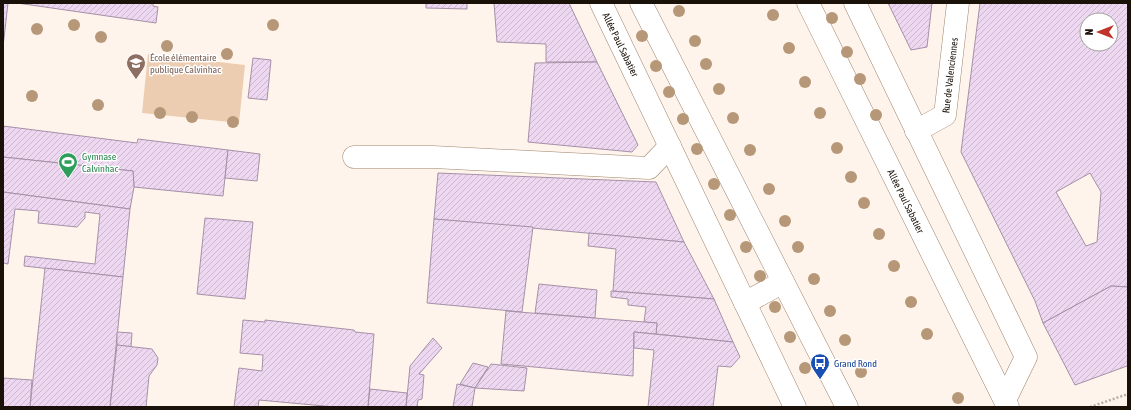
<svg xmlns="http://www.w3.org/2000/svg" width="1131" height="410" font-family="'Asap Condensed',sans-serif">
<defs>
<pattern id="building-hatch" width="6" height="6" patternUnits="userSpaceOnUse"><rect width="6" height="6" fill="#eed7f1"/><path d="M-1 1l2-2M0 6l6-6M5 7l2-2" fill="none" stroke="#ccb8cd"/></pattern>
</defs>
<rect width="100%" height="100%" fill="#fff4eb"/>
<path fill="#edcdb1" d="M148 54 245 65 239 123 142 113Z"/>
<g fill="url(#building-hatch)" stroke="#a690a8" fill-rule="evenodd">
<path d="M3 3H8L3 47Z"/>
<path d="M17 3H153V6L158 7 156 23Z"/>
<path d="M426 3H467V9L426 8Z"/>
<path d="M494 3H569L597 62H546V44L497 42Z"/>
<path d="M888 3H932L927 47 911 50Z"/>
<path d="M980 3H1128V287L1111 286 1043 323 1035 301 961 152ZM1087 20H1111V44H1087ZM1090 173 1101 192 1097 242 1086 246 1056 192Z"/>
<path d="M253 58 271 60 267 100 248 98Z"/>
<path d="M597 62 638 145 632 152 528 142 535 63Z"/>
<path d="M3 126 137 143 138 139 228 150 223 196 134 187 133 171 3 157Z"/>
<path d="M228 150 260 154 257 181 225 178Z"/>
<path d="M3 157 133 171 134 187 130 209 3 192Z"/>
<path d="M438 173 656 182 684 242 434 219Z"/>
<path d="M3 192 130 209 123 277 24 266 25 256 95 264 100 214 85 212V218L77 227 38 223 39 211 15 209 8 264 3 263Z"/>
<path d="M205 218 253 222 245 299 197 294Z"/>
<path d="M434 219 533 227 522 312 427 303Z"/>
<path d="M589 233 684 242 714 299 613 291 616 249 588 246Z"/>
<path d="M45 268 123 277 110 407H30Z"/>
<path d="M539 284 597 290 595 318 535 313Z"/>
<path d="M1111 286 1128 287V368L1127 366 1075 385 1043 323Z"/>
<path d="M611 291 714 299 733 342 656 334 657 323 644 322 646 307 628 305V299L611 297Z"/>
<path d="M506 311 657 323 656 334 634 332 633 376 501 364Z"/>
<path d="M243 320 265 322V320L354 330 355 332 374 334 368 407H335L259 400 258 407H234L239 368 262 371 263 355 240 353Z"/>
<path d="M117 332 132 333 131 347 117 345Z"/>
<path d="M634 332 733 342 740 357 731 367 718 366 713 407H648L654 350 634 348Z"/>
<path d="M433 338 442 348 419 374 424 375 422 399 418 400 417 407H406L410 366Z"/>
<path d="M117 345 152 349 158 358 157 365 149 376 146 407H110Z"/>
<path d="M473 363 488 367 475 388 460 384Z"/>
<path d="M491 364 527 368 524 391 475 388Z"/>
<path d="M3 378 32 380 30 407H3Z"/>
<path d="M457 384 475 388 472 407H453Z"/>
<path d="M370 389 407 393 406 407H368Z"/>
</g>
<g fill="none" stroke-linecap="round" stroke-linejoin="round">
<g stroke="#9d856f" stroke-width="23">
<g id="minor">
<path id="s1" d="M601 3 795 407"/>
<path d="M641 3 847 407"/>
<path d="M855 3 1026 357 1005 400"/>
<path id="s2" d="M916 131 945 115 958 3"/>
<path d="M354 157H433L649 168 670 146"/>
<path d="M745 303 783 282"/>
</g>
</g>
<g stroke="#9d856f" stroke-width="23">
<g id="major">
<path id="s3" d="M808 3 1008 407"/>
</g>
</g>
<path stroke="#b7ada4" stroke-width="2.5" stroke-dasharray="2 2" stroke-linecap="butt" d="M1090 407 1128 394"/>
<use href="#minor" stroke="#fff" stroke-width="22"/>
<use href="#major" stroke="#fff" stroke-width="22"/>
</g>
<g fill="#b69878">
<circle cx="679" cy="11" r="6"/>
<circle cx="773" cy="15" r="6"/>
<circle cx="832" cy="18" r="6"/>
<circle cx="74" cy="25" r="6"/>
<circle cx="273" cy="25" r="6"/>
<circle cx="37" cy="29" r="6"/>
<circle cx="642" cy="36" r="6"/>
<circle cx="101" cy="37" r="6"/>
<circle cx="695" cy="41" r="6"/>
<circle cx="167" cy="46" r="6"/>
<circle cx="789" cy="48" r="6"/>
<circle cx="847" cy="52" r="6"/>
<circle cx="227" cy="54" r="6"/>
<circle cx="706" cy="64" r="6"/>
<circle cx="656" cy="66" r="6"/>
<circle cx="860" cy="79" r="6"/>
<circle cx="805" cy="82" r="6"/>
<circle cx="719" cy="89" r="6"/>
<circle cx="669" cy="92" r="6"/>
<circle cx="32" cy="96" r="6"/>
<circle cx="98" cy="105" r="6"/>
<circle cx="160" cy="113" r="6"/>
<circle cx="820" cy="113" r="6"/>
<circle cx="876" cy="115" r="6"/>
<circle cx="192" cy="117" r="6"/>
<circle cx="733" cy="118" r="6"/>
<circle cx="683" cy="119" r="6"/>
<circle cx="233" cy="122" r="6"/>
<circle cx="837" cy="148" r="6"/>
<circle cx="697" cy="149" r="6"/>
<circle cx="750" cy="150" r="6"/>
<circle cx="851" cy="177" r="6"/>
<circle cx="714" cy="184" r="6"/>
<circle cx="769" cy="189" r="6"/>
<circle cx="864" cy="203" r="6"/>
<circle cx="730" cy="215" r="6"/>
<circle cx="785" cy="221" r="6"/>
<circle cx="879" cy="234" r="6"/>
<circle cx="746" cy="247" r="6"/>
<circle cx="798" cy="247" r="6"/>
<circle cx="894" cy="266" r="6"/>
<circle cx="760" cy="276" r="6"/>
<circle cx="814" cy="279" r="6"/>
<circle cx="911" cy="302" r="6"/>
<circle cx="775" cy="307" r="6"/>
<circle cx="830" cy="311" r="6"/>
<circle cx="927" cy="334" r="6"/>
<circle cx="790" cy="337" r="6"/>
<circle cx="845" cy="340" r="6"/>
<circle cx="805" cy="368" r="6"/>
<circle cx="861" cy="372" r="6"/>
<circle cx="958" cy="398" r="6"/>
</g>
<defs>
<g id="school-pin" transform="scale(1)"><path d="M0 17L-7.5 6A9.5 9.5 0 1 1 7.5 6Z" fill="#8d6e63" stroke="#fff"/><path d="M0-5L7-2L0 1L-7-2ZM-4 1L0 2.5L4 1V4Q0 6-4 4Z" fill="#fff"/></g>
<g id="stadium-pin" transform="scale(1)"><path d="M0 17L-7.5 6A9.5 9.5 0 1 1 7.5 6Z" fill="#2e9e5b" stroke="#fff"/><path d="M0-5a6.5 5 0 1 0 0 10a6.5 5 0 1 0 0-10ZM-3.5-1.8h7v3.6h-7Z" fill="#fff"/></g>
<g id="bus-pin" transform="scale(1)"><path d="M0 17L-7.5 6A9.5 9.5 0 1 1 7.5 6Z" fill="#1a4fb4" stroke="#fff"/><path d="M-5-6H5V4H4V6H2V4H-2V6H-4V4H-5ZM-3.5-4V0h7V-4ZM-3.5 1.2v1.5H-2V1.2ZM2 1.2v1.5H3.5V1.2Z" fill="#fff"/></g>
</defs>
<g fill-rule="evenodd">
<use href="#school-pin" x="136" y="63"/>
<use href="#stadium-pin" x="68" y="162"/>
<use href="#bus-pin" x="820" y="363"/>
</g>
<g text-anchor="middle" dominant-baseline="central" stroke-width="3" stroke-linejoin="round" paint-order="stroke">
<g font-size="10" fill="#1a1109" stroke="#fff">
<text stroke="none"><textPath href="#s1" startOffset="46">Allée Paul Sabatier</textPath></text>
<text stroke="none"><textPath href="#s2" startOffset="73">Rue de Valenciennes</textPath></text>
<text stroke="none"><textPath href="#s3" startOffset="221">Allée Paul Sabatier</textPath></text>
</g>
<g font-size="10" fill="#785e54" stroke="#fff" text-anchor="start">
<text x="150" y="57">École élémentaire<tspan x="150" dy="12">publique Calvinhac</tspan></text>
</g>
<g font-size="10" fill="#27864d" stroke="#fff" text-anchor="start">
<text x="82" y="156">Gymnase<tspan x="82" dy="12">Calvinhac</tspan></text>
</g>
<g font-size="10" fill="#164399" stroke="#fff" text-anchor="start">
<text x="834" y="363">Grand Rond</text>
</g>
</g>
<rect width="1131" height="410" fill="none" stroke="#1a1109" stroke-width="8"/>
<g transform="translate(1099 32) rotate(270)"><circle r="19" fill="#ffffff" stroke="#a3a09d"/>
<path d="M0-3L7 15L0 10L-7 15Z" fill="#c13328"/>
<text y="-6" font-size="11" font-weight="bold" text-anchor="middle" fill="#1a1109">N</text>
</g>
</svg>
